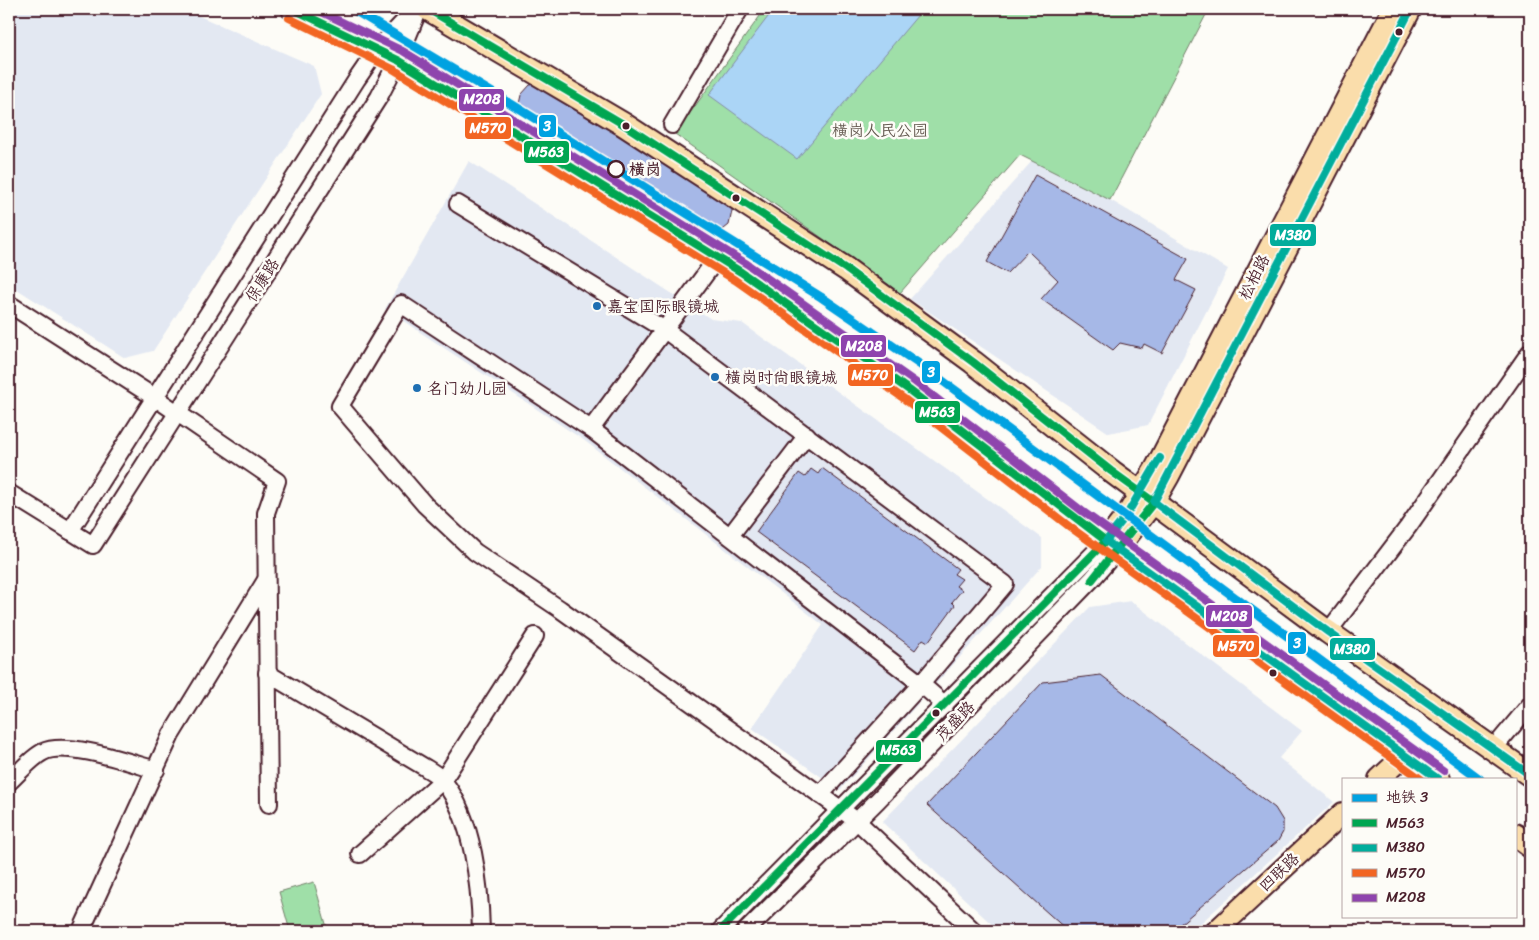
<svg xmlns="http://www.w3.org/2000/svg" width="1539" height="940" font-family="Sriracha,'LXGW WenKai TC',sans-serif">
<rect width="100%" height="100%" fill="#fdfcf7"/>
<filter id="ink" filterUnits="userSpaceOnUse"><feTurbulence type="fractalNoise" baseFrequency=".02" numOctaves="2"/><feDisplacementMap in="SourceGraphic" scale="10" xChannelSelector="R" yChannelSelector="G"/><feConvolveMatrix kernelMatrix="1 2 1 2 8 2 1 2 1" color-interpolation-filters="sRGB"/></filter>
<g filter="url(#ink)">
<g fill="#e3e8f2">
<path d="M9 9H183L314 66 321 94 153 351 125 358 9 284Z"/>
<path d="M469 161 711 319 742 323 1042 538V566L840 790 752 728 823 625 585 441 385 309Z"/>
<path d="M1032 161 1110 200 1228 269 1148 425 1109 433 910 299Z"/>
<path d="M1131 601 1302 731 1279 758 1334 802 1192 931H999L882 822 1090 607Z"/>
</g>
<g fill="#9fdfa8" stroke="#747f6a">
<path d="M765 9H1209L1110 200 1020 155 900 293 675 134Z"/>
<path d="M314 882 328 931H290L279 892Z"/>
</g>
<path fill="#abd5f6" stroke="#848ca5" d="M774 9H923L797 159 709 95Z"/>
<g fill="#a6b8e7" stroke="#4a1f2b">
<path d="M536 84 733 206 729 225 714 237 517 113 521 95 530 85Z"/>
<path d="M1035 175 1188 259 1176 280 1196 290 1162 353 1144 344 1142 348 1120 343 1113 350 1041 299 1058 280 1028 251 1007 273 987 262Z"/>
<path d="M822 468 958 569 954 574 962 579 956 586 962 590 952 602 955 605 928 642 923 639 915 650 756 532 799 473 805 477 811 469 818 474Z"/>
<path d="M1101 675 1275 808 1283 821V832L1278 841 1172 931H1068L927 805 1043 682Z"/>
</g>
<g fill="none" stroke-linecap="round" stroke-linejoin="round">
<g stroke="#4a1f2b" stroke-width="20">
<g id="minor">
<path d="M672 125 740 9"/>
<path d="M458 204 665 330 1005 584 921 684 820 795"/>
<path d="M9 304 154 397 277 481 266 513 269 804"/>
<path d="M591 429 718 257"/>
<path d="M9 493 93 545 379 97 398 60 419 9"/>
<path d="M70 531 357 79 377 50 413 12"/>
<path d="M730 536 807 435"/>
<path d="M1328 632 1408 527 1530 352"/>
<path d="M267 673 426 768C432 772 440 776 444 782 473 819 480 885 481 931"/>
<path d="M945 705 921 684 591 429 401 304 340 406 425 505 475 552 560 609 857 821 974 931"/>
<path d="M1494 748 1530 705"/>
<path d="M9 782C19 773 31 758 43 752 66 740 131 763 156 770"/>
<path d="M360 854 443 780 535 636"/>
<path d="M81 931 171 735 266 580"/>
<path d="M720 931 1106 541"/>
<path d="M746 931 877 801 1093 578 1118 549"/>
</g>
</g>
<g stroke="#4a1f2b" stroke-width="24">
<g id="major">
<path d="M1106 541 1126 516 1156 467 1393 9"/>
<path d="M1118 549 1154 502 1169 476 1411 9"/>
<path d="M1379 779 1405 755"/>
<path d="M1216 931 1343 813"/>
</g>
</g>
<g stroke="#4a1f2b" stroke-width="26">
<g id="highway">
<path d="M293 9 398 60 741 272 909 390 1076 519 1438 779"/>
<path d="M428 9 623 124 846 269 973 362 1111 471 1328 632 1530 775"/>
<path d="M1515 835 1530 846"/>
</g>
</g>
<use href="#minor" stroke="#fdfcf7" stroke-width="16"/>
<use href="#major" stroke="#faddab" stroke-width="20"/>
<use href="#highway" stroke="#faddab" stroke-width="22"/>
<g stroke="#fdfcf7" stroke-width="11">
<g id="bus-1">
<path d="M293 9 398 60 741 272 909 390 1106 541 720 931"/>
<path d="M428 9 623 124 846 269 973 362 1111 471 1154 502 1092 580"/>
</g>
</g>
<g stroke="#fdfcf7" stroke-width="11">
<g id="bus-2">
<path d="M1411 9 1154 502 1328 632 1530 775"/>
<path d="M1160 458 1126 516 1106 541 1438 779"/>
</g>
</g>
<g stroke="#fdfcf7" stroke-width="11">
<path id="bus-3" d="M289 18 393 69 735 280 903 398 1070 527 1421 779"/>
</g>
<g stroke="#fdfcf7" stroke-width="11">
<path id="bus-4" d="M315 9 403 51 747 264 915 382 1082 511 1444 771"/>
</g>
<use href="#bus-1" stroke="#00a651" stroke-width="8"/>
<use href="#bus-2" stroke="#01ad9c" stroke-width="8"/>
<use href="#bus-3" stroke="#f26522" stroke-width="8"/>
<use href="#bus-4" stroke="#8e44ad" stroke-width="8"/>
<g stroke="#fdfcf7" stroke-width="12">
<path id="metro-1" d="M352 9 513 105 821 297 928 370 1480 779"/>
</g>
<use href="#metro-1" stroke="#00a2e1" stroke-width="9"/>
</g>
</g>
<g fill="#4a1f2b" stroke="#fdfcf7" stroke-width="2">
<circle cx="1399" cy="32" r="4.5"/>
<circle cx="626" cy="126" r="4.5"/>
<circle cx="736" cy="198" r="4.5"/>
<circle cx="1273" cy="673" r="4.5"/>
<circle cx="936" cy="713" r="4.5"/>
</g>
<circle fill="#fdfcf7" stroke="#4a1f2b" stroke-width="2.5" cx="616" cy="169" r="8"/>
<g fill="#1f6fb2" stroke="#fdfcf7" stroke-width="2">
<circle cx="597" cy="306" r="5"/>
<circle cx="715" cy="377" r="5"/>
<circle cx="417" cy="388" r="5"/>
</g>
<g text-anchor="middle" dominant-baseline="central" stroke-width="5" stroke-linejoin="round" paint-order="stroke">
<g font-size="16" fill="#645950" stroke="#fdfcf7">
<text x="880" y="130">横岗人民公园</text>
</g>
<g font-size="16" font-weight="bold" fill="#4a1f2b" stroke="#fdfcf7" text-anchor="start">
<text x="629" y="169">横岗</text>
</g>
<g font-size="16" fill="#4a1f2b" stroke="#fdfcf7">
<text transform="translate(1254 277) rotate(-63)">松柏路</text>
<text transform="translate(262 280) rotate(-58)">保康路</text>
<text transform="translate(955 721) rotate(-46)">茂盛路</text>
<text transform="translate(1279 872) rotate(-43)">四联路</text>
</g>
<g font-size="16" fill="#4a1f2b" stroke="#fdfcf7" text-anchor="start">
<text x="607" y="306">嘉宝国际眼镜城</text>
<text x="725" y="377">横岗时尚眼镜城</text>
<text x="427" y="388">名门幼儿园</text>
</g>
</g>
<g stroke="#fdfcf7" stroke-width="2">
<rect x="458" y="88" width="47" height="24" rx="5" fill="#8e44ad"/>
<rect x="538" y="114" width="19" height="24" rx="5" fill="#00a2e1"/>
<rect x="464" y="116" width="48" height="24" rx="5" fill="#f26522"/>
<rect x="523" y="140" width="47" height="24" rx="5" fill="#00a651"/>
<rect x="1269" y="223" width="48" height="24" rx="5" fill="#01ad9c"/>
<rect x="840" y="334" width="47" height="24" rx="5" fill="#8e44ad"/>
<rect x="921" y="360" width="20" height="24" rx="5" fill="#00a2e1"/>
<rect x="847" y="363" width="47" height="24" rx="5" fill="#f26522"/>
<rect x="914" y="400" width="47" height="24" rx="5" fill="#00a651"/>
<rect x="1205" y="604" width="48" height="24" rx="5" fill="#8e44ad"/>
<rect x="1287" y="631" width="20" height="24" rx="5" fill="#00a2e1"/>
<rect x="1212" y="634" width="48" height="24" rx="5" fill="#f26522"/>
<rect x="1329" y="637" width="47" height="24" rx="5" fill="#01ad9c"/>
<rect x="875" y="739" width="47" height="24" rx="5" fill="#00a651"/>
</g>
<g font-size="14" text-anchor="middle" font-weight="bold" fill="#fff">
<text x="482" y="104">M208</text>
<text x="547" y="131">3</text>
<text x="488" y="133">M570</text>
<text x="546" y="157">M563</text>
<text x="1293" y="240">M380</text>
<text x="864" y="351">M208</text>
<text x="931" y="377">3</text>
<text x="870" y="380">M570</text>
<text x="937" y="417">M563</text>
<text x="1229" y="621">M208</text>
<text x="1297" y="648">3</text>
<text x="1236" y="651">M570</text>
<text x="1352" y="654">M380</text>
<text x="898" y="755">M563</text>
</g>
<rect width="1539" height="940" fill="none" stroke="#fdfcf7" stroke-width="30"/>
<rect x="15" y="15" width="1509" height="910" fill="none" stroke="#4a1f2b" stroke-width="2" filter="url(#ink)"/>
<rect x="1342" y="778" width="175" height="140" fill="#fdfcf7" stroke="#b5a4a5"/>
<rect x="1352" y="794" width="25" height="8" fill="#00a2e1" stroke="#b5a4a5"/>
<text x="1386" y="802" font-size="15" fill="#4a1f2b">地铁 3</text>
<rect x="1352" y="819" width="25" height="8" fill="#00a651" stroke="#b5a4a5"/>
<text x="1386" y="828" font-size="15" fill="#4a1f2b">M563</text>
<rect x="1352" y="844" width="25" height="8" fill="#01ad9c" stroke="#b5a4a5"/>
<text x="1386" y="852" font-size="15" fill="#4a1f2b">M380</text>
<rect x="1352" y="869" width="25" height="8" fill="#f26522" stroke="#b5a4a5"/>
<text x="1386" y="878" font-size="15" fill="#4a1f2b">M570</text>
<rect x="1352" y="894" width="25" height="8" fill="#8e44ad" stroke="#b5a4a5"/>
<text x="1386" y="902" font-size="15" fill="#4a1f2b">M208</text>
</svg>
